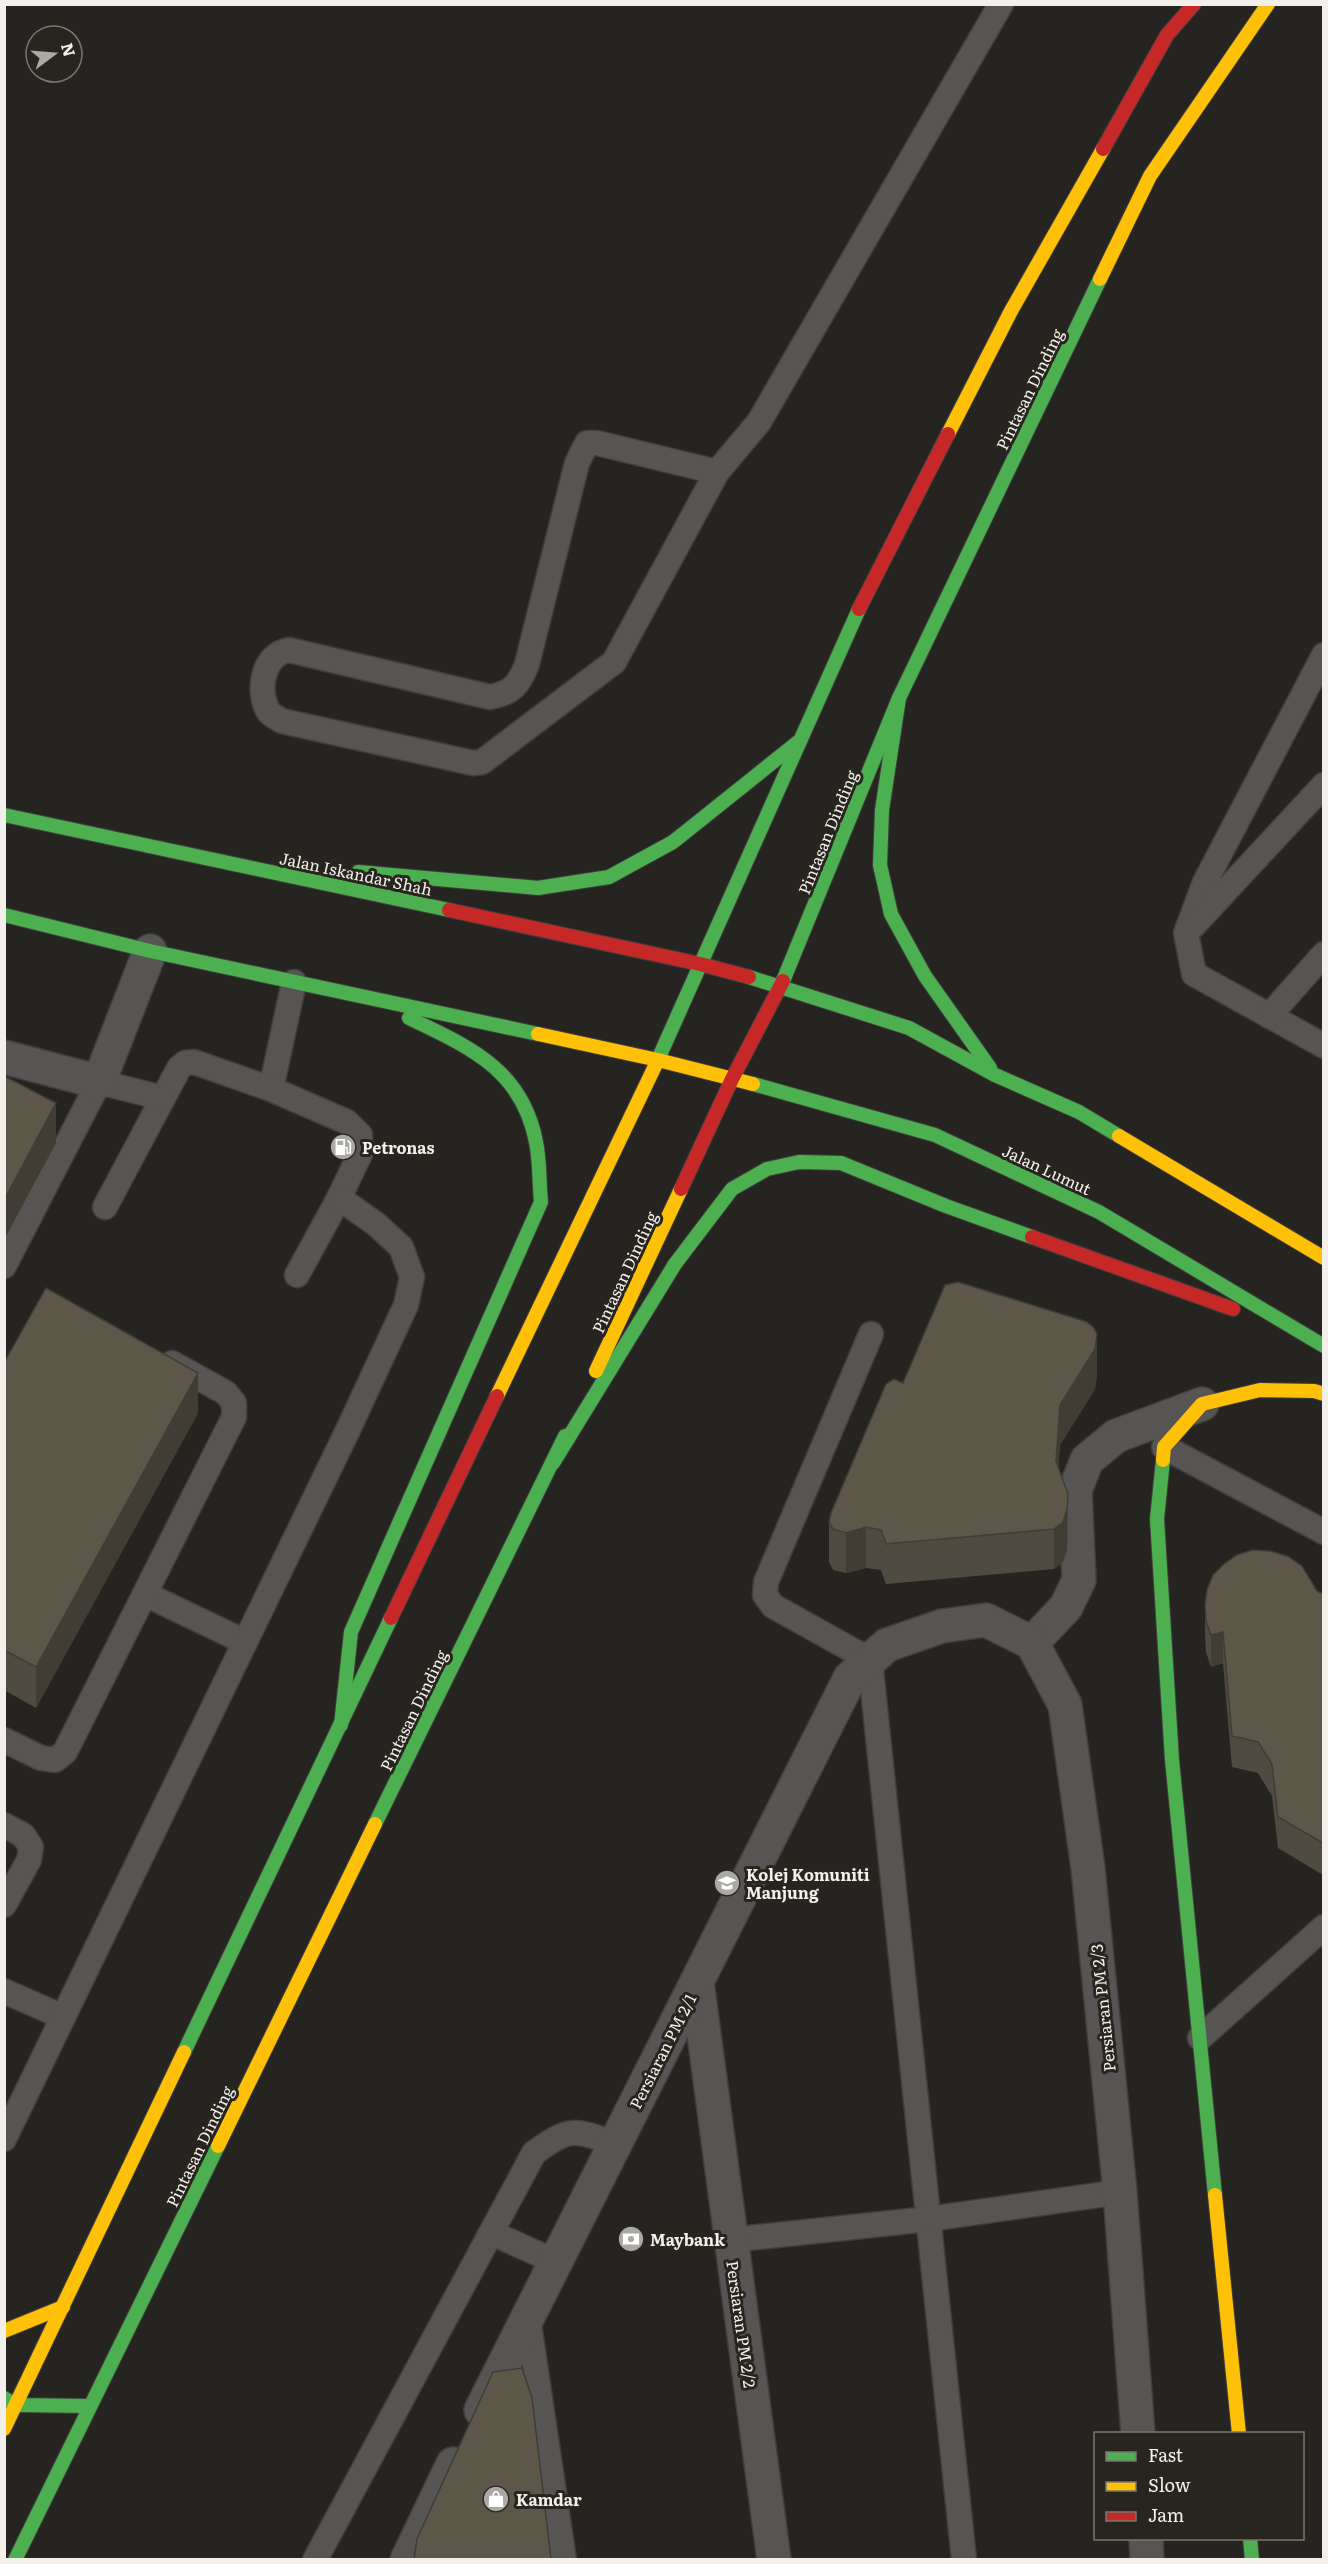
<svg xmlns="http://www.w3.org/2000/svg" width="1328" height="2564" font-family="Literata,serif">
<rect width="100%" height="100%" fill="#262421"/>
<g fill="none" stroke-linecap="round" stroke-linejoin="round">
<g stroke="#403e3c" stroke-width="27">
<g id="lane">
<path d="M717 472 597 443H587L577 463 527 664C519 685 512 693 490 697L289 650C264 654 257 687 267 709 269 714 277 718 282 721L473 763 482 762 614 662 717 472 759 422 1001 4"/>
<path d="M1324 655 1205 882 1186 933 1194 974 1324 1046"/>
<path d="M1193 926 1324 785"/>
<path d="M1269 1016 1324 954"/>
<path d="M271 1089 294 982"/>
<path d="M105 1207 179 1068 185 1063 194 1062 271 1089 347 1122 360 1135V1154L339 1198 297 1275"/>
<path d="M4 1266 99 1082 163 1098"/>
<path d="M871 1334 766 1582 765 1595 773 1606 870 1660 964 2560"/>
<path d="M1164 1447 1324 1532"/>
<path d="M145 1594 245 1642"/>
<path d="M4 1740 41 1758 55 1760 65 1752 234 1417V1403L226 1393 172 1363"/>
<path d="M4 1825 23 1835 31 1847 29 1860 4 1905"/>
<path d="M4 1991 63 2017"/>
<path d="M1200 2038 1324 1927"/>
<path d="M4 2139 347 1432 406 1305 412 1277 401 1247 376 1224 339 1198"/>
<path d="M492 2233 556 2262"/>
<path d="M730 2240 929 2219 1120 2192"/>
<path d="M528 2318 564 2560"/>
<path d="M315 2560 534 2153C568 2128 575 2128 614 2144"/>
</g>
</g>
<g stroke="#403e3c" stroke-width="36">
<g id="street">
<path d="M4 1057 99 1082 150 951"/>
<path d="M1032 1643 1066 1607 1079 1580 1075 1490 1087 1460 1116 1436 1202 1404"/>
<path d="M697 1982 774 2560"/>
<path d="M481 2410 850 1678 887 1645 942 1626 986 1620 1032 1643 1065 1705 1088 1868 1120 2192 1138 2434"/>
<path d="M1146 2538 1147 2560"/>
<path d="M407 2560 453 2464"/>
</g>
</g>
<g stroke="#403e3c" stroke-width="16">
<g id="fast">
<path d="M899 698 882 810 880 865 891 914 925 976 990 1068"/>
<path d="M4 815 449 910"/>
<path d="M358 872 538 888 609 877 673 842 798 742"/>
<path d="M4 915 150 951 538 1034"/>
<path d="M749 977 909 1028 995 1075 1079 1112 1119 1136"/>
<path d="M783 981 899 698 1100 279"/>
<path d="M656 1064 859 609"/>
<path d="M753 1084 935 1135 1099 1212 1324 1346"/>
<path d="M1163 1460 1157 1519 1172 1760 1215 2195"/>
<path d="M553 1463 675 1264 732 1189 767 1169 799 1162 841 1163 946 1206 1032 1237"/>
<path d="M341 1725 351 1632 541 1202C539 1182 540 1161 536 1142 522 1069 469 1047 409 1018"/>
<path d="M375 1824 565 1436"/>
<path d="M184 2052 391 1618"/>
<path d="M4 2398 16 2405 89 2406"/>
<path d="M1250 2538 1252 2560"/>
<path d="M15 2560 218 2146"/>
</g>
</g>
<g stroke="#403e3c" stroke-width="16">
<g id="slow">
<path d="M1100 279 1150 176 1268 4"/>
<path d="M948 434 1011 311 1103 149"/>
<path d="M538 1034 658 1060 753 1084"/>
<path d="M1119 1136 1324 1258"/>
<path d="M596 1371 681 1189"/>
<path d="M497 1396 656 1064"/>
<path d="M1163 1460 1164 1447 1202 1404 1260 1390 1314 1391 1324 1394"/>
<path d="M218 2146 375 1824"/>
<path d="M1215 2195 1239 2434"/>
<path d="M4 2331 63 2307"/>
<path d="M4 2429 184 2052"/>
</g>
</g>
<g stroke="#403e3c" stroke-width="16">
<g id="jam">
<path d="M1103 149 1167 35 1194 4"/>
<path d="M859 609 948 434"/>
<path d="M449 910 700 964 749 977"/>
<path d="M681 1189 732 1079 783 981"/>
<path d="M1032 1237 1233 1309"/>
<path d="M391 1618 497 1396"/>
</g>
</g>
<use href="#lane" stroke="#565553" stroke-width="24"/>
<use href="#street" stroke="#565553" stroke-width="33"/>
<use href="#fast" stroke="#4caf50" stroke-width="14"/>
<use href="#slow" stroke="#ffc107" stroke-width="14"/>
<use href="#jam" stroke="#c62828" stroke-width="14"/>
</g>
<g fill="#504b40">
<path d="M4 1363 198 1413 36 1708 4 1690Z"/>
<path d="M1097 1374 1095 1389 1060 1445 1058 1467 1068 1534 1067 1550 1063 1562 1054 1569 886 1584 881 1570 866 1568 846 1573 833 1570 829 1562V1522L903 1383Z"/>
<path d="M1317 1591 1323 1594V1875L1278 1848 1272 1796 1258 1773 1232 1767 1223 1663 1211 1667 1206 1652 1205 1636V1605Z"/>
</g>
<g fill="#413d34">
<path d="M56 1103V1143L4 1240V1200Z"/>
<path d="M1097 1334V1374L1095 1389 1060 1445 1056 1501V1461L1060 1405Z"/>
<path d="M198 1373V1413L36 1708V1667Z"/>
<path d="M1068 1494 1067 1550 1063 1562 1054 1569V1529Z"/>
<path d="M866 1527V1568L846 1573V1533Z"/>
<path d="M1223 1632V1663L1211 1667V1635Z"/>
</g>
<g fill="#5d574a" stroke="#413d34" stroke-width="1.5">
<path d="M4 1076 56 1103 4 1200Z"/>
<path d="M958 1282 1087 1322 1093 1327 1097 1334 1095 1349 1060 1405 1056 1461 1068 1494 1067 1509 1063 1522 1054 1529 886 1544 881 1530 866 1527 846 1533 833 1529 829 1522 831 1513 886 1384 894 1379 903 1383 945 1285Z"/>
<path d="M46 1288 198 1373 36 1667 4 1650V1363Z"/>
<path d="M1252 1550 1270 1551 1287 1556 1302 1566 1317 1591 1323 1594V1843L1278 1817 1272 1764 1258 1742 1232 1736 1223 1632 1211 1635 1206 1621 1205 1605 1207 1590 1213 1575 1224 1564 1237 1555Z"/>
<path d="M522 2368 532 2398 551 2559H414L417 2539 493 2372Z"/>
</g>
<defs>
<g id="fuel-disc" transform="scale(1.35)"><circle r="9.5" fill="#aba9a5" stroke="#28251f"/><path d="M-5.5-6h7V0h2V4h1.3V-2.5L3-4.5l.8-.8L6-3V5H2.5V1h-1V6h-7ZM-4.2-4.7v3.2H.2V-4.7Z" fill="#fff"/></g>
<g id="university-disc" transform="scale(1.35)"><circle r="9.5" fill="#aba9a5" stroke="#28251f"/><path d="M0-5L7-2L0 1L-7-2ZM-4 1L0 2.5L4 1V4Q0 6-4 4Z" fill="#fff"/></g>
<g id="bank-disc" transform="scale(1.35)"><circle r="9.5" fill="#aba9a5" stroke="#28251f"/><path d="M-6-4H6V4H-6ZM0-2.3a2.3 2.3 0 1 0 0 4.6a2.3 2.3 0 1 0 0-4.6Z" fill="#fff"/></g>
<g id="shop-disc" transform="scale(1.35)"><circle r="9.5" fill="#aba9a5" stroke="#28251f"/><path d="M-5-2.5h2.3a2.7 3.5 0 0 1 5.4 0H5L5.5 6h-11ZM-1.5-2.5h3a1.5 2.3 0 0 0-3 0Z" fill="#fff"/></g>
</defs>
<g fill-rule="evenodd">
<use href="#fuel-disc" x="343" y="1147"/>
<use href="#university-disc" x="727" y="1883"/>
<use href="#bank-disc" x="631" y="2239"/>
<use href="#shop-disc" x="496" y="2499"/>
</g>
<g text-anchor="middle" dominant-baseline="central" stroke-width="6" stroke-linejoin="round" paint-order="stroke">
<g font-size="16" fill="#f3f0ec" stroke="#28251f">
<text transform="translate(1029 389) rotate(-64)">Pintasan Dinding</text>
<text transform="translate(827 832) rotate(-68)">Pintasan Dinding</text>
<text transform="translate(356 873) rotate(12)">Jalan Iskandar Shah</text>
<text transform="translate(1047 1169) rotate(25)">Jalan Lumut</text>
<text transform="translate(624 1272) rotate(-65)">Pintasan Dinding</text>
<text transform="translate(413 1710) rotate(-64)">Pintasan Dinding</text>
<text transform="translate(1102 2008) rotate(-96)">Persiaran PM 2/3</text>
<text transform="translate(662 2051) rotate(-63)">Persiaran PM 2/1</text>
<text transform="translate(199 2146) rotate(-64)">Pintasan Dinding</text>
<text transform="translate(742 2324) rotate(82)">Persiaran PM 2/2</text>
</g>
<g font-size="16" font-weight="bold" fill="#f3f0ec" stroke="#28251f" text-anchor="start">
<text x="362" y="1147">Petronas</text>
<text x="746" y="1874">Kolej Komuniti<tspan x="746" dy="18">Manjung</tspan></text>
<text x="650" y="2239">Maybank</text>
<text x="516" y="2499">Kamdar</text>
</g>
</g>
<rect width="1328" height="2564" fill="none" stroke="#f3f0ec" stroke-width="12"/>
<rect x="1094" y="2432" width="210" height="108" fill="#28251f" stroke="#797671" stroke-width="1.5"/>
<rect x="1106" y="2452" width="30" height="9" fill="#4caf50" stroke="#797671" stroke-width="1.5"/>
<text x="1148" y="2462" font-size="18" fill="#f3f0ec">Fast</text>
<rect x="1106" y="2482" width="30" height="9" fill="#ffc107" stroke="#797671" stroke-width="1.5"/>
<text x="1148" y="2492" font-size="18" fill="#f3f0ec">Slow</text>
<rect x="1106" y="2512" width="30" height="9" fill="#c62828" stroke="#797671" stroke-width="1.5"/>
<text x="1148" y="2522" font-size="18" fill="#f3f0ec">Jam</text>
<g transform="translate(54 54) rotate(74)"><circle r="28" fill="#28251f" stroke="#797671" stroke-width="1.5"/>
<path d="M0-4.5L10 22L0 15L-10 22Z" fill="#aba9a5"/>
<text y="-9" font-size="16" font-weight="bold" text-anchor="middle" fill="#f3f0ec">N</text>
</g>
</svg>
